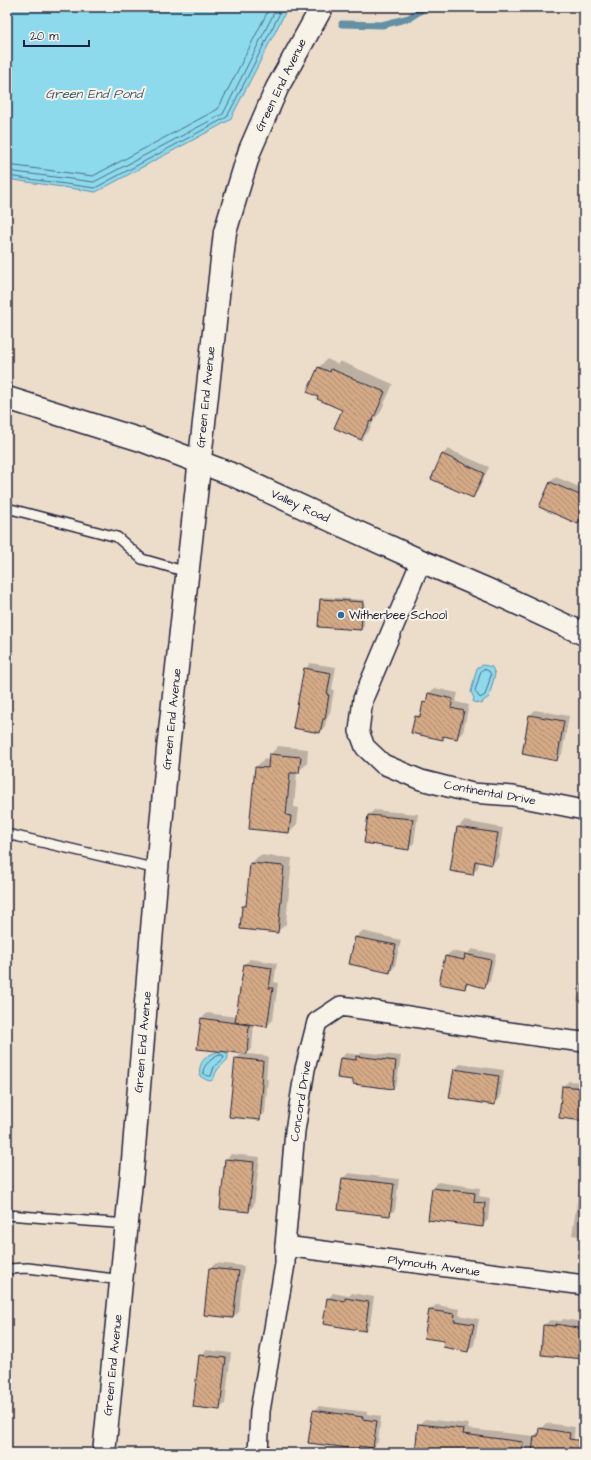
<svg xmlns="http://www.w3.org/2000/svg" width="591" height="1460" font-family="'Architects Daughter',sans-serif">
<defs>
<pattern id="building-back-hatch" width="6" height="6" patternUnits="userSpaceOnUse"><rect width="6" height="6" fill="#d4aa86"/><path d="M-1 5l2 2M0 0l6 6M5-1l2 2" fill="none" stroke="#ac8a6f"/></pattern>
</defs>
<rect width="100%" height="100%" fill="#ecddcb"/>
<filter id="ink" filterUnits="userSpaceOnUse"><feTurbulence type="fractalNoise" baseFrequency=".025" numOctaves="2"/><feDisplacementMap in="SourceGraphic" scale="8" xChannelSelector="R" yChannelSelector="G"/><feConvolveMatrix kernelMatrix="1 2 1 2 8 2 1 2 1" color-interpolation-filters="sRGB"/></filter>
<g filter="url(#ink)">
<g fill="#8ddaed" stroke="#6290a6">
<path d="M7 7H288L230 120 96 192 7 179Z"/>
<path d="M483 665 492 667 495 674 489 697 483 701 482 704 473 702 474 698 471 692 477 668Z"/>
<path d="M223 1051C235 1057 223 1063 218 1069 212 1077 216 1087 200 1076 197 1061 209 1052 223 1051Z"/>
</g>
<g fill="#0003">
<path d="M327 359 338 364 340 361 393 384 380 413 375 418 369 431 361 439 344 409 308 391 319 367Z"/>
<path d="M448 449 489 467 478 491 473 497 443 454Z"/>
<path d="M556 477 584 489V517L578 523 540 507 550 482Z"/>
<path d="M324 597 365 600 364 626 361 629 319 626 321 600Z"/>
<path d="M310 663 336 667 332 689 334 690 330 713 328 715 325 726 320 732 305 669Z"/>
<path d="M435 688 458 693 456 702 469 705 463 732 457 738 446 735 442 739 416 717 422 711 424 703 428 698 429 693Z"/>
<path d="M535 710 569 716 562 754 557 760 530 715Z"/>
<path d="M278 746 308 749 307 764 297 772 294 807 299 808 297 824 289 832 256 767 264 759 269 760 270 755Z"/>
<path d="M374 810 418 814 414 843 408 848 369 815Z"/>
<path d="M464 821 503 828 498 858 492 864 479 861 478 868 472 874 451 870 458 827Z"/>
<path d="M260 855 292 858 286 924 277 932 243 906 248 902 251 863Z"/>
<path d="M362 931 401 940 395 966 390 972 350 963 356 937Z"/>
<path d="M472 949 496 954 490 981 485 986 469 983 464 988 446 956 452 951 467 954Z"/>
<path d="M250 959 277 963 274 982 278 983 273 1020 267 1026 254 1024 252 1048 246 1054 268 1056 266 1079H268L265 1113 259 1119 236 1059 242 1053 202 1018 207 1013 237 1017 244 965Z"/>
<path d="M584 973V1003L577 1001Z"/>
<path d="M362 1052 401 1056 397 1083 392 1088 354 1079 341 1058 346 1053 359 1055Z"/>
<path d="M460 1064 504 1070 500 1098 495 1104 455 1069Z"/>
<path d="M569 1081 584 1082V1120L563 1086Z"/>
<path d="M231 1154 260 1157 254 1205 249 1211 226 1160Z"/>
<path d="M349 1173 399 1179 395 1210 389 1215 343 1178Z"/>
<path d="M438 1182 480 1188 479 1196 490 1198 488 1220 482 1226 429 1220 433 1188Z"/>
<path d="M584 1183V1237L572 1235 579 1189Z"/>
<path d="M216 1263 244 1266 239 1312 233 1317 210 1268Z"/>
<path d="M333 1293 349 1296 352 1293 374 1297 370 1324 365 1330 328 1299Z"/>
<path d="M436 1305 460 1309 459 1315 479 1319 474 1345 468 1351 445 1341 430 1310Z"/>
<path d="M563 1319 584 1322V1358L544 1325 550 1320 561 1321Z"/>
<path d="M206 1350 231 1353 225 1404 219 1409 200 1356Z"/>
<path d="M319 1406 367 1412V1414L381 1416 378 1442 373 1447 361 1445 358 1448 314 1411Z"/>
<path d="M425 1419 469 1424 468 1429 535 1436 546 1423 575 1427 572 1453H416L419 1424Z"/>
</g>
<g fill="none" stroke-linecap="round" stroke-linejoin="round">
<g stroke="#4d6c82" stroke-width="1">
<path d="M7 165 93 176 218 109 270 7"/>
<path d="M7 171 94 182 223 114 277 7"/>
<path d="M7 176 95 188 227 117 283 7"/>
<path d="M484 669 489 671 491 675 485 695 480 698 475 691 481 671Z"/>
<path d="M220 1055H223L224 1058 214 1067 211 1076C193 1076 210 1057 220 1055Z"/>
</g>
<path stroke="#6290a6" stroke-width="7" d="M342 24 382 25 409 18 426 7"/>
</g>
<g fill="url(#building-back-hatch)" stroke="#22223b">
<path d="M318 367 330 372 331 369 385 392 372 422 370 421 361 440 334 428 342 410 317 399 318 397 307 392Z"/>
<path d="M442 454 484 473 473 498 431 479Z"/>
<path d="M550 482 584 497V511L578 524 539 507Z"/>
<path d="M320 599 363 602 361 630 318 627Z"/>
<path d="M304 668 331 673 327 695H329L325 719H323L320 733 293 728Z"/>
<path d="M428 693 453 699 451 708 464 711 457 739 443 736V740L411 733 415 716 420 717 423 702 426 703Z"/>
<path d="M529 715 564 721 557 761 522 754Z"/>
<path d="M269 754 301 757 299 773H290L286 815 291 816 289 833 249 829 255 767 268 768Z"/>
<path d="M368 815 413 819 409 850 364 843Z"/>
<path d="M457 827 498 833 492 865 475 861 473 875 450 871Z"/>
<path d="M250 863 284 866 278 933 240 929 242 906H246Z"/>
<path d="M355 937 396 945 390 973 349 964Z"/>
<path d="M465 954 491 960 485 988 466 983 465 989 439 984 445 956 464 960Z"/>
<path d="M244 964 272 968 269 988H273L267 1027 235 1022Z"/>
<path d="M201 1018 249 1025 247 1054 197 1049Z"/>
<path d="M356 1056 396 1061 393 1089 353 1084V1080L337 1078 340 1058 356 1060Z"/>
<path d="M235 1058 263 1061 261 1084H263L260 1120 229 1117Z"/>
<path d="M454 1069 499 1076 495 1105 449 1098Z"/>
<path d="M562 1086 584 1088V1121L559 1118Z"/>
<path d="M225 1159 254 1162 249 1212 220 1209Z"/>
<path d="M342 1178 394 1184 390 1216 338 1210Z"/>
<path d="M432 1188 475 1193 474 1202 485 1203 483 1227 428 1220Z"/>
<path d="M209 1268 239 1271 233 1318 204 1315Z"/>
<path d="M327 1298 345 1301V1298L369 1302 365 1331 323 1324Z"/>
<path d="M429 1310 455 1314 454 1321 474 1324 468 1352 443 1347 444 1341 424 1338Z"/>
<path d="M556 1324 584 1329V1359L541 1355 543 1325 556 1326Z"/>
<path d="M199 1355 226 1358 220 1410 193 1407Z"/>
<path d="M313 1410 363 1417 362 1419 377 1421 373 1448 359 1446 358 1449 308 1443Z"/>
<path d="M418 1424 464 1429 463 1434 523 1442 522 1453H415Z"/>
<path d="M539 1428 570 1433 569 1439 584 1441V1453H532L534 1436H538Z"/>
</g>
<g fill="none" stroke-linecap="round" stroke-linejoin="round">
<g stroke="#22223b" stroke-width="12">
<g id="lane">
<path d="M7 508 117 537 142 559 187 572"/>
<path d="M7 834 157 869"/>
<path d="M7 1215 127 1224"/>
<path d="M7 1269 28 1268 122 1280"/>
</g>
</g>
<g stroke="#22223b" stroke-width="22">
<g id="street">
<path d="M421 561 363 699 359 731 365 747 383 764 421 780 472 793 513 796 584 810"/>
<path d="M285 1246 584 1285"/>
<path d="M258 1453 260 1411 285 1264V1246L295 1131 305 1069 317 1022 341 1006C422 1017 502 1033 584 1042"/>
</g>
</g>
<g stroke="#22223b" stroke-width="25">
<g id="secondary">
<path d="M7 398 141 440 231 474 339 524 421 561 493 592 584 634"/>
<path d="M104 1453 132 1172 157 869 168 749 225 232 250 150 277 88 322 7"/>
</g>
</g>
<use href="#lane" stroke="#f7f3e8" stroke-width="9"/>
<use href="#street" stroke="#f7f3e8" stroke-width="19"/>
<use href="#secondary" stroke="#f7f3e8" stroke-width="22"/>
</g>
</g>
<circle fill="#1f6fb2" stroke="#f7f3e8" stroke-width="1.5" cx="341" cy="615" r="4"/>
<g text-anchor="middle" dominant-baseline="central" stroke-width="4" stroke-linejoin="round" paint-order="stroke">
<g font-size="12" fill="#22223b" stroke="#f7f3e8">
<text transform="translate(281 85) rotate(-64)">Green End Avenue</text>
<text transform="translate(206 397) rotate(-84)">Green End Avenue</text>
<text transform="translate(300 506) rotate(25)">Valley Road</text>
<text transform="translate(172 719) rotate(-84)">Green End Avenue</text>
<text transform="translate(490 793) rotate(10)">Continental Drive</text>
<text transform="translate(143 1042) rotate(-85)">Green End Avenue</text>
<text transform="translate(301 1101) rotate(-81)">Concord Drive</text>
<text transform="translate(434 1266) rotate(8)">Plymouth Avenue</text>
<text transform="translate(113 1365) rotate(-84)">Green End Avenue</text>
</g>
<g font-size="12" fill="#22223b" stroke="#f7f3e8" text-anchor="start">
<text x="349" y="615">Witherbee School</text>
</g>
<g font-size="13" font-style="italic" fill="#425970" stroke="#f7f3e8">
<text x="94" y="94">Green End Pond</text>
</g>
</g>
<rect width="591" height="1460" fill="none" stroke="#f7f3e8" stroke-width="24"/>
<rect x="12" y="12" width="567" height="1436" fill="none" stroke="#22223b" stroke-width="1.5" filter="url(#ink)"/>
<path d="M24 40v6h65v-6" fill="none" stroke="#22223b" stroke-width="2"/>
<text x="30" y="40" font-size="12" fill="#22223b" stroke="#f7f3e8" stroke-width="3" paint-order="stroke">20 m</text>
</svg>
